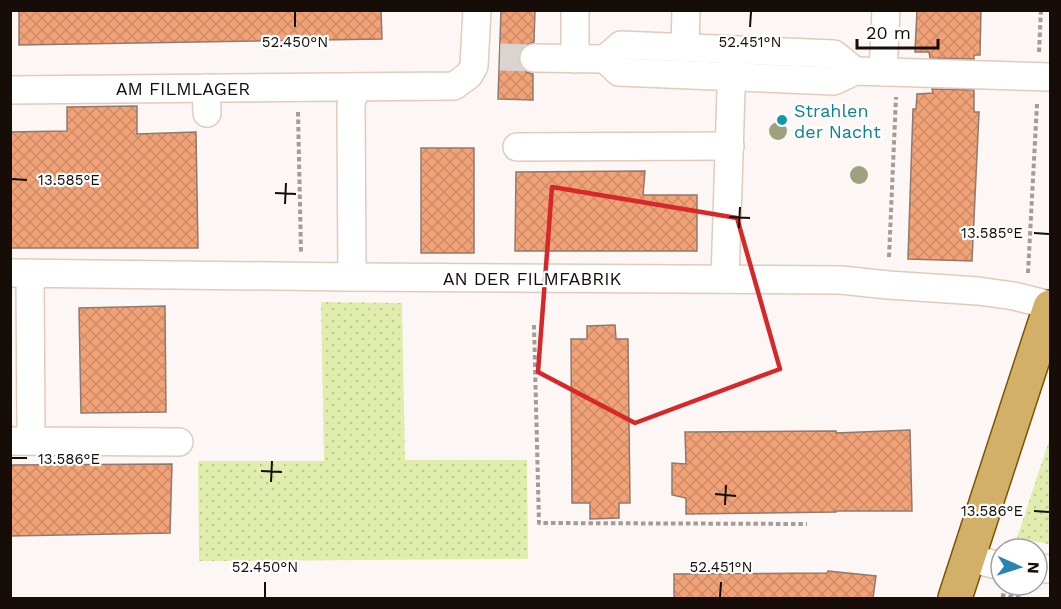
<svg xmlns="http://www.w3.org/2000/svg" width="1061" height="609" font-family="'Work Sans',sans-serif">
<defs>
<pattern id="park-dots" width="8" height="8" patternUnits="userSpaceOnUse" patternTransform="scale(1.5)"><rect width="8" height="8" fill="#e1edac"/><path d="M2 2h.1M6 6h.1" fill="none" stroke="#c0ca93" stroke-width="1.8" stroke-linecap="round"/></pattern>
<pattern id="building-cross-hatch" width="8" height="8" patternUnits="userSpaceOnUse" patternTransform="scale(1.5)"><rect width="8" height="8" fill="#f1a377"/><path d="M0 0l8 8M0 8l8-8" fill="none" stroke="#ce8b66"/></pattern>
</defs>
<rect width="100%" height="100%" fill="#fcf7f4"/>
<g fill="url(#park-dots)">
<path d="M321 302 402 303 405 460H527L528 559 199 561 198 461H324Z"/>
<path d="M1050 438V543L1048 544 1017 538Z"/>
</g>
<g fill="url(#building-cross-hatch)" stroke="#90796d" stroke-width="1.5">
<path d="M19 10H381L382 39 19 45Z"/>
<path d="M501 10 535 11 534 42 526 45 521 49 518 57 521 66 526 72 533 74V100L498 99Z"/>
<path d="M917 10H981L980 55H974V59L930 58 929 52H915Z"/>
<path d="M932 89 974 90V112H979L972 261 908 259 913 109H916L917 94 933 93Z"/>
<path d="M137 106V134L196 132 198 248H10V132L67 131V107Z"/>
<rect x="421" y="148" width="53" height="105"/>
<path d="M645 171 643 195H697V251H515L516 172Z"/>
<path d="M165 306 166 412 81 413 79 308Z"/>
<path d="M615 325 616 339H628L630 503H619V518L590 519V503H572L571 339H587V326Z"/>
<path d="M910 430 912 511H836V512L686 514V498L672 495V463L686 464 685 432 836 431V433Z"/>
<path d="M172 464 170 533 10 536V465Z"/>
<path d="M828 571 876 576 873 598H674V574L827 573Z"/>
</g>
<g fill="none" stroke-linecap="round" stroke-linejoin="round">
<path stroke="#dad4d1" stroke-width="27" stroke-dasharray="27 14" stroke-linecap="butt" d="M500 57 534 58"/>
<g stroke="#e2cabc" stroke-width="30">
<g id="minor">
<path d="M685 48 686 10"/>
<path d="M534 58 605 59 621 45 834 54 855 71"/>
<path d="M575 59V10"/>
<path d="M605 59 619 72 834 81 855 71 1050 77"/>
<path d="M883 72 886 10"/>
<path d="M206 88 207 113"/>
<path d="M10 90 454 86 469 75 474 66 477 10"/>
<path d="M517 147 730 146"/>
<path d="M10 273 352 277 841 280 888 285 978 291 1014 296 1050 305"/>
<path d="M30 273 31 440"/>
<path d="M352 277 351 104 356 87"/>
<path d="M725 279 732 60"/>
<path d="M10 441 179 442"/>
<path d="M968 558 1001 566"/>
<path d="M1037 568 1050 569"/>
</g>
</g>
<g stroke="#7d5404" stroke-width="36">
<path id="major" d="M955 598 1050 307"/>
</g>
<g stroke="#a39c99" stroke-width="4" stroke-dasharray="4.5 3" stroke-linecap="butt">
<path d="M1039 52 1041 10"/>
<path d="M298 112 301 252"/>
<path d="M889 257 896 97"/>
<path d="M1028 273 1037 104"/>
<path d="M534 325 539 523 807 524"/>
<path d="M1001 595 1021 598"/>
</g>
<use href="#minor" stroke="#fff" stroke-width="27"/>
<use href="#major" stroke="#d2b067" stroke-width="33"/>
</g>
<g fill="#9fa17e">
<circle cx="778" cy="131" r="9"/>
<circle cx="859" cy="175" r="9"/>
</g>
<path fill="none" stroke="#d62828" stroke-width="4.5" stroke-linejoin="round" d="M552 187 737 218 780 369 635 423 538 372Z"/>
<path fill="none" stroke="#160d09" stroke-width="2" d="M295 27V12M750 27 751 12M12 179 27 180M275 193 296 194M285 204 286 183M729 217 750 218M739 228 740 207M1034 233 1049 234M12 458H27M261 471 282 472M271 482 272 461M715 494 736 496M725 505 726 485M1034 511 1049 512M265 597V582M720 597 721 582"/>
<circle fill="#0f9aa8" stroke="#fff" stroke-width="2" cx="782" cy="120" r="6"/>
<g text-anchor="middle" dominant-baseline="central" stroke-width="4.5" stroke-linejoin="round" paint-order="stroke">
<g font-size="18" fill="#160d09" stroke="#fff">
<text x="183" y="88">AM FILMLAGER</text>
<text x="532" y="278">AN DER FILMFABRIK</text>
</g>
<g font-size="18" fill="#0d838f" stroke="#fff" text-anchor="start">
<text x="794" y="110">Strahlen<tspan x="794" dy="21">der Nacht</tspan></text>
</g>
</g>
<g font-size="15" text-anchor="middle" fill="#160d09" stroke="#fff" stroke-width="4.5" stroke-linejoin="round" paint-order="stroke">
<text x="295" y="47">52.450°N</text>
<text x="750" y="47">52.451°N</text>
<text x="69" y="185">13.585°E</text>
<text x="992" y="238">13.585°E</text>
<text x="69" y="464">13.586°E</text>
<text x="992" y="516">13.586°E</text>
<text x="265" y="572">52.450°N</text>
<text x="721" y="572">52.451°N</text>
</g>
<rect width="1061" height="609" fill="none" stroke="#160d09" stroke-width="24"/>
<g transform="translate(1019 567) rotate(93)"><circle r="28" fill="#ffffff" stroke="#a29e9d" stroke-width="1.5"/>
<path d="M0-4.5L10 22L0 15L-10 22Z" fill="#2a84b2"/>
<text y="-9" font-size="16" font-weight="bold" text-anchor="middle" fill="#160d09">N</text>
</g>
<path d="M857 39v9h81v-9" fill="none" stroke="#160d09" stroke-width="3"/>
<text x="866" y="39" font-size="18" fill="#160d09" stroke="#ffffff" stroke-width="4.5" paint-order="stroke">20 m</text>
</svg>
